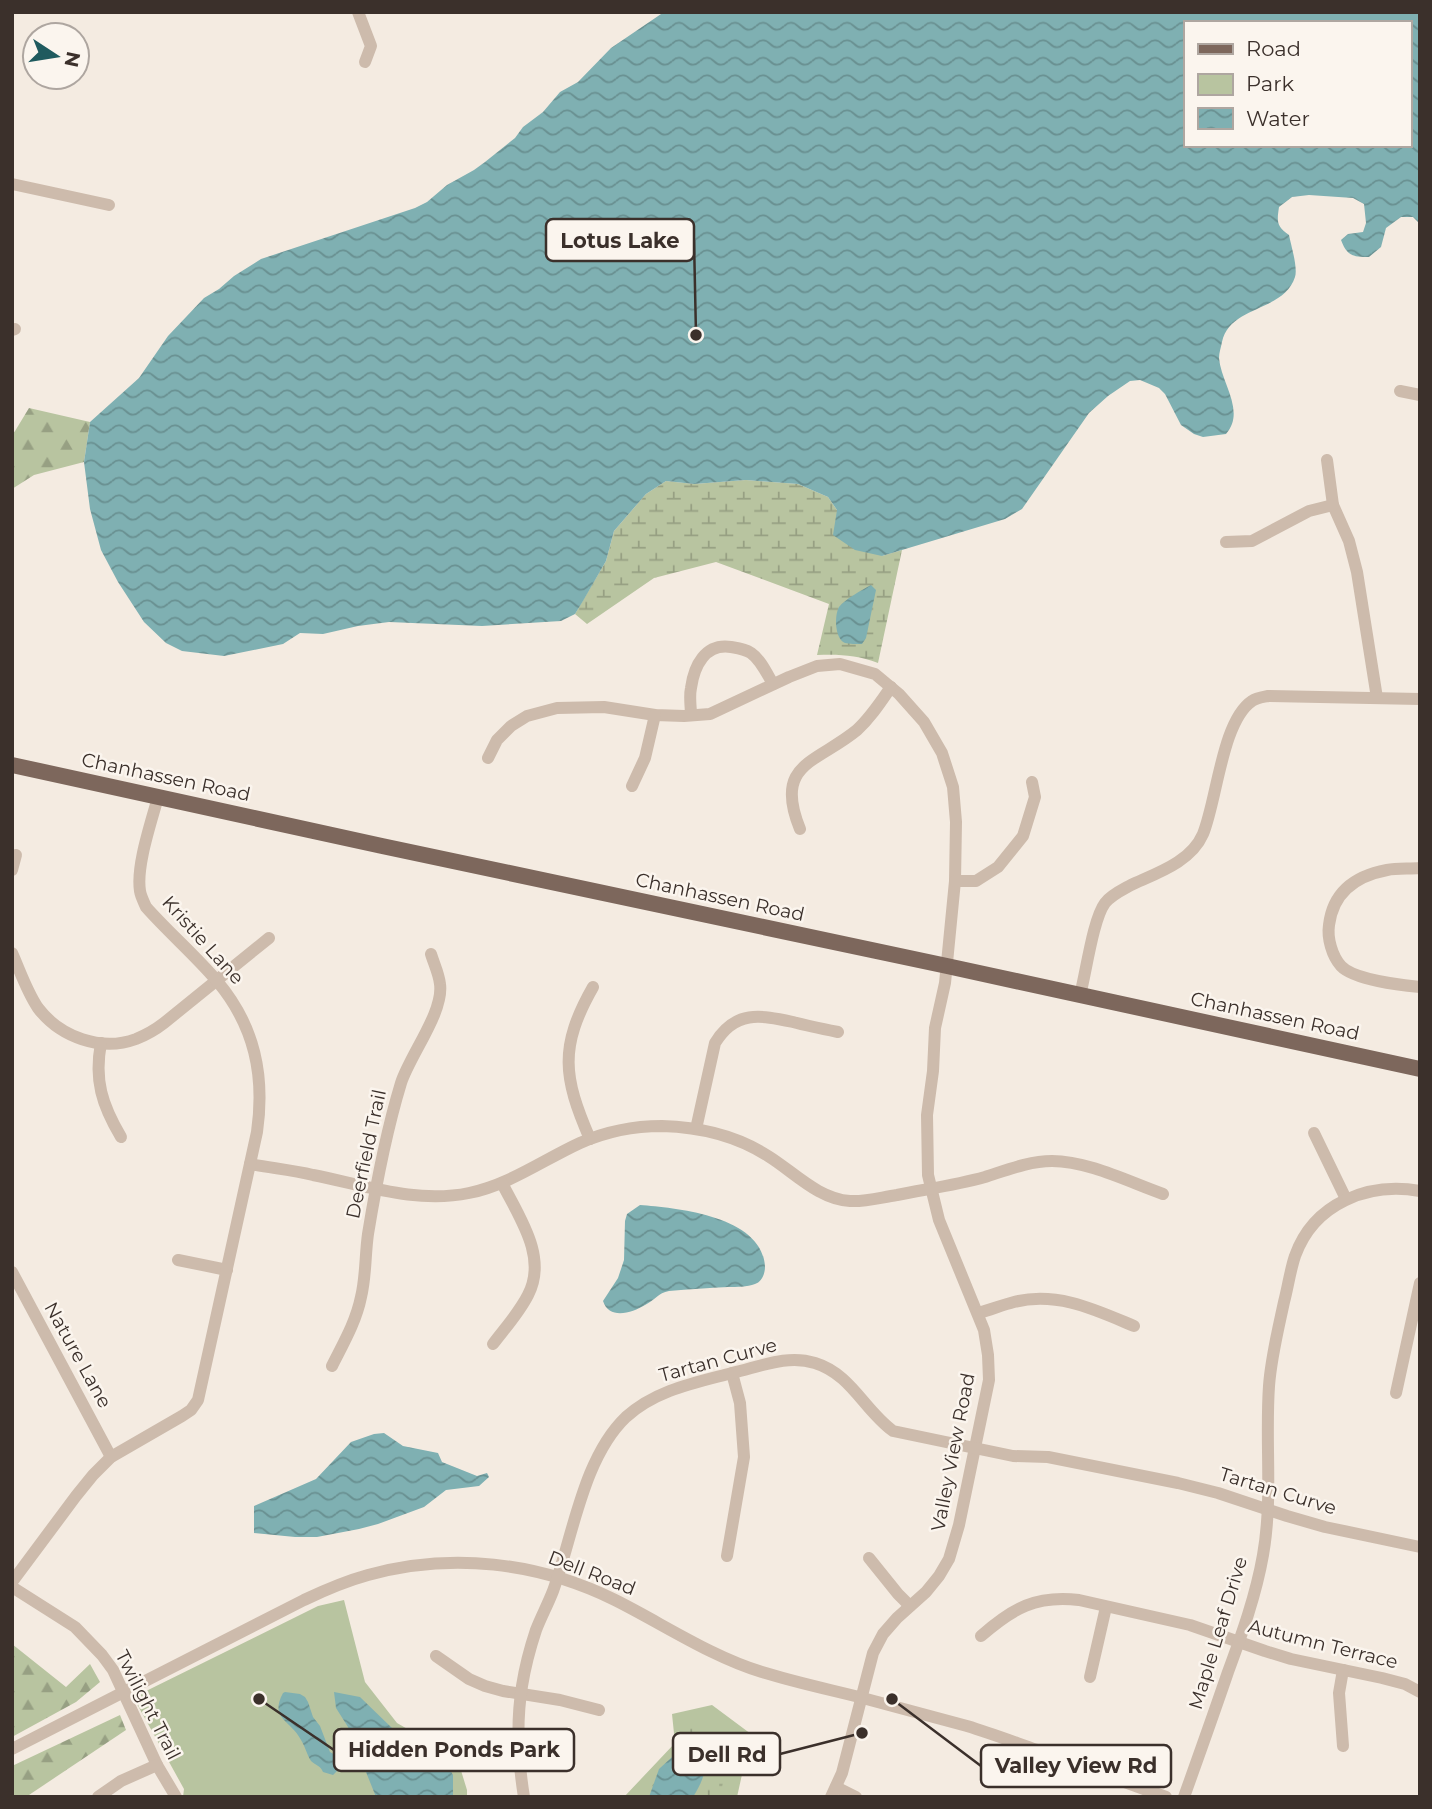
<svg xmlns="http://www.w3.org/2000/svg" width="1432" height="1809" font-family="Montserrat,sans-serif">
<defs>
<pattern id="forest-firs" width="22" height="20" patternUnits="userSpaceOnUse" patternTransform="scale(1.75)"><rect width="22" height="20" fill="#b8c4a0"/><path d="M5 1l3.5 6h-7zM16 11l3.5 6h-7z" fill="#97a083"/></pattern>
<pattern id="wetland-marsh" width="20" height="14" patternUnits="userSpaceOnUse" patternTransform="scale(1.75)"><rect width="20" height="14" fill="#b8c4a0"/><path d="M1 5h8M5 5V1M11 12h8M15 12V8" fill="none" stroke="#97a083"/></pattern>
<pattern id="water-waves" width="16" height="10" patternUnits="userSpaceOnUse" patternTransform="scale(1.75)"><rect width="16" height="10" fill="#7fb0b2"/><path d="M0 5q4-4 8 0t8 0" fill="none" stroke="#699091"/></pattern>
</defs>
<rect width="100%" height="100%" fill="#f4ebe1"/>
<g fill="#b8c4a0">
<path d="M344 1600 365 1682 397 1723 437 1746 459 1764 467 1790V1797H183L184 1789 137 1704 142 1693 318 1606Z"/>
<path d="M712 1705 751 1734 737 1797H624L675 1743 672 1714Z"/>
</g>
<g fill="url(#forest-firs)">
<path d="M29 408 90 422 84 462 34 475 12 489V436Z"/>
<path d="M12 1644 66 1687 90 1664 100 1682 76 1702 12 1737Z"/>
<path d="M120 1715 126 1730 26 1797H12V1766Z"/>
</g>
<g fill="url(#wetland-marsh)">
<path d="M746 480 798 484 828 497 837 510 882 556 902 550 878 663C857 655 839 654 817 655L829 604 716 562 654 578 587 624 575 614 606 561 614 531 646 494 666 481 694 484Z"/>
<path d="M696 1725 708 1726 731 1743 720 1797H645L688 1729Z"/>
</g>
<g fill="url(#water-waves)" fill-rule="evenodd">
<path d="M664 12H1420V224L1413 217H1401L1386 228 1381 247 1369 257C1353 257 1347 256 1341 240L1348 234 1363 232 1366 223 1364 204 1353 198 1309 195 1292 197 1279 207C1277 221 1276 226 1289 235 1291 245 1298 268 1295 277 1284 312 1230 305 1222 342 1221 347 1219 353 1219 358 1221 383 1246 411 1226 434L1203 437 1194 434 1181 425 1165 394 1159 388 1140 380 1130 381 1108 396 1089 413 1022 509 1005 519 882 556 855 550 833 535 837 510 828 497 798 484 746 480 694 484 666 481 646 494 614 531 606 561 583 601 575 614 561 621 482 626 389 622 358 626 323 634 300 633 283 644 224 656 182 651 166 643 144 622 118 582 101 550 90 509 84 462 90 422 139 378 168 336 204 298 219 289 234 276 261 259 415 208 427 202 447 185 474 170 485 162 515 138 523 127 543 112 560 92 578 82 611 48ZM1185 23H1409V145H1185Z"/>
<path d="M871 585 876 590 866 638 862 644C857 644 849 644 845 643 835 639 834 616 839 607 845 599 862 590 871 585Z"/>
<path d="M640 1205C677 1208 763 1216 765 1267 765 1273 762 1282 755 1284 747 1287 737 1287 728 1287 709 1288 689 1289 669 1291 658 1293 655 1300 645 1305 632 1313 609 1320 603 1301L618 1278 624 1260 625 1221 627 1214Z"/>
<path d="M384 1433 403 1446 438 1453 442 1462 477 1476 487 1473 489 1477 479 1486 446 1490 424 1507 378 1524 359 1529 317 1537H295L254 1533V1506L316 1479 351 1442 374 1434Z"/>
<path d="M285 1692 300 1694 305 1697 308 1702 313 1717 320 1726 330 1752 335 1755 339 1769 333 1775 323 1772C320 1765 316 1766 311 1761 307 1755 305 1746 301 1740 291 1720 269 1719 283 1693Z"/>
<path d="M334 1692 360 1697 393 1729 446 1763 453 1775V1797H376L348 1727 336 1708Z"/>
<path d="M683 1747 705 1754C708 1770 701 1784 693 1797H649L659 1769Z"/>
</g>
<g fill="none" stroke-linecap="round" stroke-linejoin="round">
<g stroke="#cdbbac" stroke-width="12">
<path d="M358 12 371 46 365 62"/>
<path d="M12 184 109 205"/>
<path d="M12 330 15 329"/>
<path d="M1400 391 1420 395"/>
<path d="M1327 460 1333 505 1349 541 1357 572 1377 698"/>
<path d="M1226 542 1252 541 1309 511 1333 505"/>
<path d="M691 715C691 707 689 697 691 688 694 666 705 643 731 647 737 648 745 649 751 653 761 660 767 674 773 684"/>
<path d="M488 758 497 740 511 726 527 716 557 708 604 707 655 715 684 716 710 714 789 677 817 666 840 664 875 674 899 694 924 722 942 753 953 787 956 822 955 881 945 983 935 1028 933 1071 927 1115 928 1175 939 1220 984 1330 988 1355 989 1380 959 1525 949 1559 939 1576 926 1592 897 1618 883 1634 873 1653 842 1773 831 1797"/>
<path d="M632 786 645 758 655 715"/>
<path d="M800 829C773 763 817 763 857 730 871 717 880 703 891 687"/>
<path d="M1420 868C1409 869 1397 868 1387 870 1355 876 1333 892 1329 925 1327 938 1332 956 1341 966 1354 980 1401 985 1420 987"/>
<path d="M12 870 16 855"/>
<path d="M955 881H976L998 867 1023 836 1035 797 1032 782"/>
<path d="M12 953C20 971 27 992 38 1008 60 1037 101 1052 136 1039 146 1035 155 1030 164 1023L269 938"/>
<path d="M1080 995C1086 973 1093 919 1105 903 1111 895 1122 890 1131 885 1157 873 1191 862 1203 834 1217 800 1222 721 1252 701 1256 698 1263 697 1268 696L1420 699"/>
<path d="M101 1043C94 1080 102 1105 121 1137"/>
<path d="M696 1129 715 1043C735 1010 760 1015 793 1022 808 1026 823 1029 838 1032"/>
<path d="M1314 1133 1346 1199"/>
<path d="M590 1139C563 1077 559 1047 593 987"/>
<path d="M250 1164C271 1168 292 1170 313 1175 364 1185 416 1204 469 1193 509 1185 543 1160 580 1143 605 1132 634 1126 662 1126 699 1127 737 1136 768 1156 794 1172 818 1199 850 1201 866 1202 882 1197 897 1195 927 1189 956 1185 985 1177 1007 1170 1029 1161 1052 1161 1088 1161 1129 1182 1163 1194"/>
<path d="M178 1260 227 1270"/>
<path d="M12 1272 111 1457"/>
<path d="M978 1313C990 1310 1002 1305 1014 1302 1057 1291 1096 1310 1134 1326"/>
<path d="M493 1344C505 1328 519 1313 528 1295 548 1257 519 1217 502 1183"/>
<path d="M332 1366C343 1344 356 1322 361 1297 366 1277 365 1255 368 1234 376 1185 387 1129 401 1083 410 1055 444 1012 440 984 439 974 434 964 431 954"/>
<path d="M1396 1393 1420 1283"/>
<path d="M727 1556 744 1457 740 1403 732 1373"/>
<path d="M869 1558 898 1594 910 1606"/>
<path d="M12 1582 76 1496 93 1475 111 1457 182 1416 191 1410 198 1400 257 1132C265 1076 255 1026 217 981 195 955 169 933 146 907 144 902 141 897 140 891 136 866 151 823 158 797"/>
<path d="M12 1587 75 1627 102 1655 113 1670 157 1765 176 1797"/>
<path d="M981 1636C1013 1608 1036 1595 1079 1600L1190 1625 1265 1651 1291 1659 1382 1678 1405 1684 1420 1692"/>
<path d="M436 1656 469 1679 485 1686 503 1691 560 1700 599 1710"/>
<path d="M1343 1670 1339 1693 1343 1746"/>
<path d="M1090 1677 1106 1607"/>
<path d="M12 1749 304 1600C325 1590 346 1581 368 1575 451 1552 538 1562 615 1600 663 1624 710 1656 762 1672 794 1682 827 1689 859 1697 895 1707 931 1716 967 1726 990 1733 1014 1742 1037 1750 1080 1766 1123 1781 1166 1797"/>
<path d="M836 1787 856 1797"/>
<path d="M98 1797 121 1781 157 1765"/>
<path d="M524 1797C518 1760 516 1723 522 1686 525 1667 530 1648 536 1630 541 1617 548 1604 553 1591 573 1536 583 1458 626 1417 656 1390 694 1383 732 1373 759 1367 787 1354 815 1363 851 1374 864 1410 893 1431L1013 1456 1048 1457 1178 1483 1218 1493 1287 1516 1325 1527 1420 1547"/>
<path d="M1184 1797C1199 1755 1214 1713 1228 1672 1242 1634 1256 1595 1263 1555 1273 1499 1265 1442 1269 1386 1271 1358 1278 1330 1284 1302 1288 1287 1290 1271 1295 1256 1314 1203 1368 1182 1420 1191"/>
</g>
<path stroke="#7d675c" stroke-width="16" d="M12 765 382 846 947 966 1420 1069"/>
</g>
<g text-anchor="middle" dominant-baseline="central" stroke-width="5" stroke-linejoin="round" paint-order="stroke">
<g font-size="19" fill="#3b302b" stroke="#fbf5ee">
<text transform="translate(166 777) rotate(12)">Chanhassen Road</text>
<text transform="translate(720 897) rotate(12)">Chanhassen Road</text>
<text transform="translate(203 940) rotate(48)">Kristie Lane</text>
<text transform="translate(1275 1016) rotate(12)">Chanhassen Road</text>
<text transform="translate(366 1154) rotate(-78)">Deerfield Trail</text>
<text transform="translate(78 1355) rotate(61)">Nature Lane</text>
<text transform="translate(718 1360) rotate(-15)">Tartan Curve</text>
<text transform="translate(953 1452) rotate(-79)">Valley View Road</text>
<text transform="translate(1278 1491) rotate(17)">Tartan Curve</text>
<text transform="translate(592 1573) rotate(21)">Dell Road</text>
<text transform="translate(1218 1633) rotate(-73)">Maple Leaf Drive</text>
<text transform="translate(1323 1644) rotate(14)">Autumn Terrace</text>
<text transform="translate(148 1705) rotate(63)">Twilight Trail</text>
</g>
</g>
<path fill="none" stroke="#3b302b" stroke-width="2.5" d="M696 335L694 240M259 1699L334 1750M862 1733L780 1754M892 1699L981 1766"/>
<g fill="#3b302b" stroke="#fbf5ee" stroke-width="2.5">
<circle cx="696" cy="335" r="7"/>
<circle cx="259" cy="1699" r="7"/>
<circle cx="862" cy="1733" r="7"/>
<circle cx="892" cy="1699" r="7"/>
</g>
<g fill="#fbf5ee" stroke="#3b302b" stroke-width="2.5">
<rect x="546" y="219" width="148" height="42" rx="7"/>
<rect x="334" y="1729" width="240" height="42" rx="7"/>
<rect x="673" y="1733" width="107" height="42" rx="7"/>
<rect x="981" y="1745" width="190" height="42" rx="7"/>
</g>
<g font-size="21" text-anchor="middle" font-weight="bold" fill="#3b302b">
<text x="620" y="248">Lotus Lake</text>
<text x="454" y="1757">Hidden Ponds Park</text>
<text x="727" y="1762">Dell Rd</text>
<text x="1076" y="1773">Valley View Rd</text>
</g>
<rect width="1432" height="1809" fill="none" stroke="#3b302b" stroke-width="28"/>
<rect x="1184" y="21" width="228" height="126" fill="#fbf5ee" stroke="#aea6a0" stroke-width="2"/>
<rect x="1198" y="44" width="35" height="10" fill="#7d675c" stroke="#aea6a0" stroke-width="2"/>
<text x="1246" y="56" font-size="21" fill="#3b302b">Road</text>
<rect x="1198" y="74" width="35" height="21" fill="#b8c4a0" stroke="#aea6a0" stroke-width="2"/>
<text x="1246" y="91" font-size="21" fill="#3b302b">Park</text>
<rect x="1198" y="108" width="35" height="21" fill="url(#water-waves)" stroke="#aea6a0" stroke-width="2"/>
<text x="1246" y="126" font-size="21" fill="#3b302b">Water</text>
<g transform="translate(56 56) rotate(102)"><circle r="33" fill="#fbf5ee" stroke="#aea6a0" stroke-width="2"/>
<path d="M0-5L12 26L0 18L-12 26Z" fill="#1f5a5e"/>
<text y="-10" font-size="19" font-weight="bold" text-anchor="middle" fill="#3b302b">N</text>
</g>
</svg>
